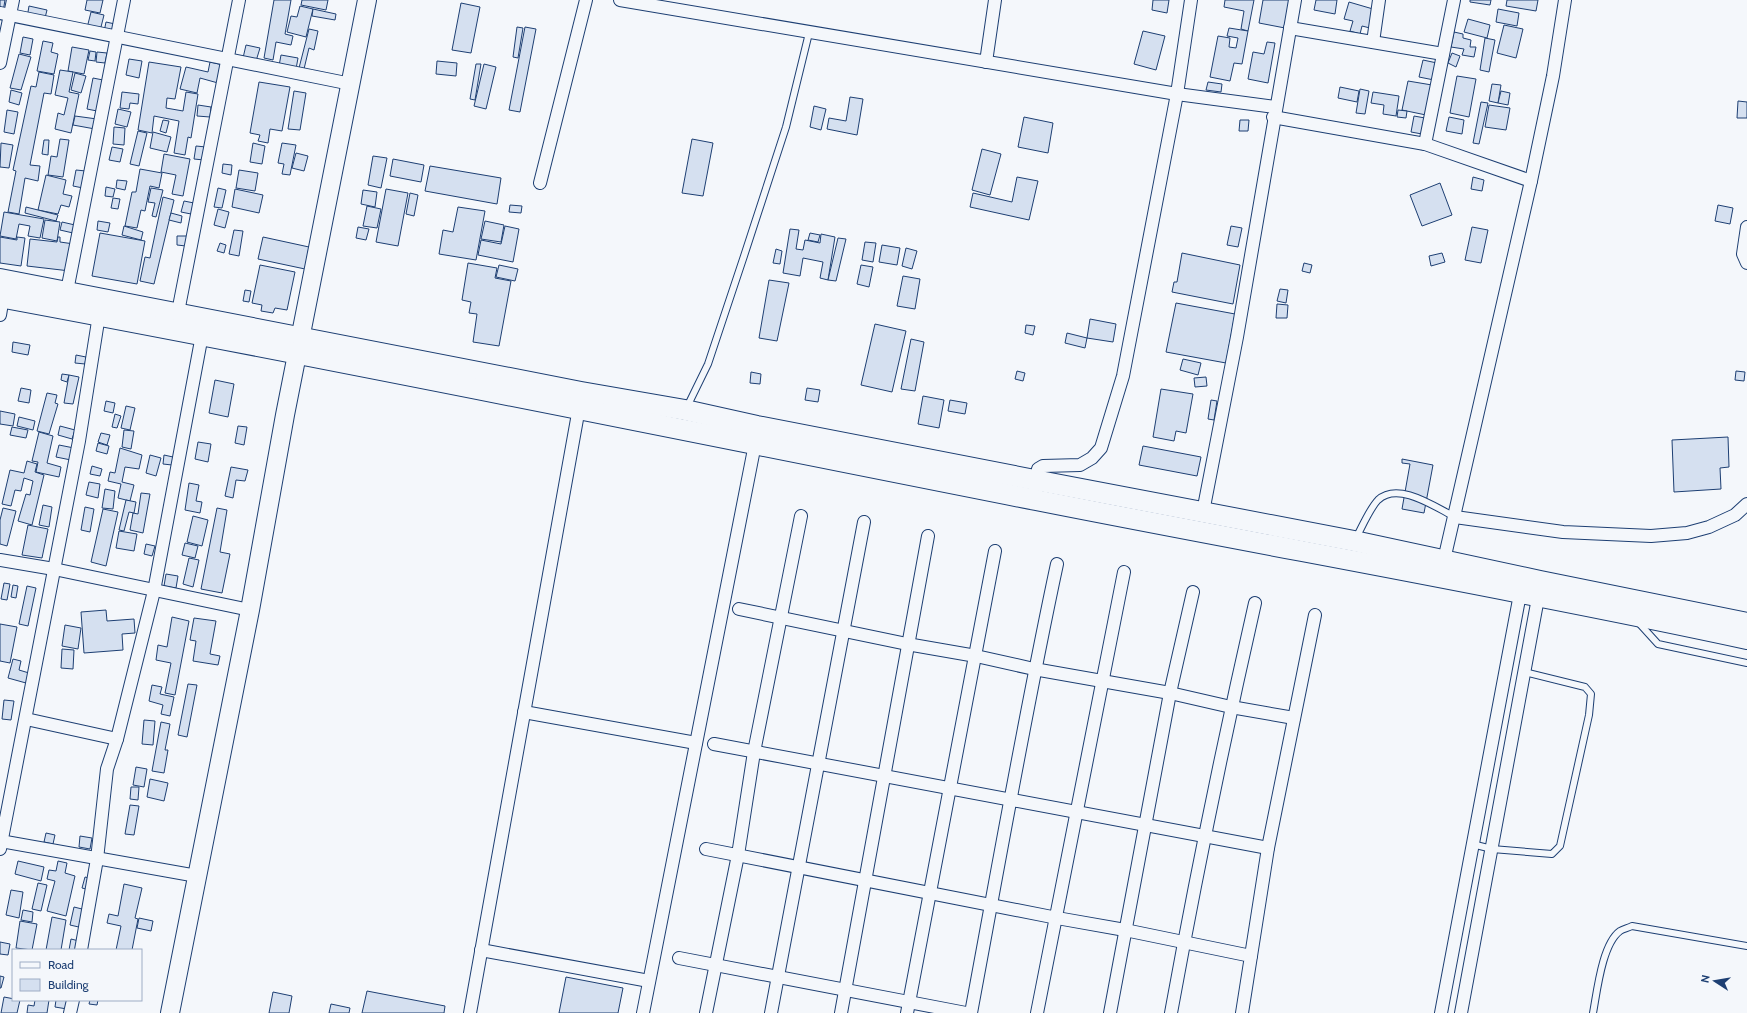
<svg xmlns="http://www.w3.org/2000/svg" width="1747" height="1013" font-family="Cabin,sans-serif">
<rect width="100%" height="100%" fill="#f4f7fb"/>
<g fill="#d5e0f0" stroke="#1d3f73">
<path d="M0 0H5L3 12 0 11Z"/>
<path d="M87 0H103L100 13 85 10Z"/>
<path d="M274 0H291L285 34 293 36 291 45 276 42 273 60 264 58Z"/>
<path d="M302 0H328L326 10 301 5Z"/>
<path d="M1153 0H1169L1167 13 1152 10Z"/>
<path d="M1225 0H1254L1248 31 1241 29 1244 11 1224 7Z"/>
<path d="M1263 0H1290L1285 28 1259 23Z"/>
<path d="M1316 0H1337L1335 14 1314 10Z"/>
<path d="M1470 0H1491L1490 5 1470 2Z"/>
<path d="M1507 0H1538L1536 11 1506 6Z"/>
<path d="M1349 2 1373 9 1374 29 1362 26 1360 34 1350 31 1353 21 1344 19Z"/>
<path d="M461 3 480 7 471 53 452 50Z"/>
<path d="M29 6 47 10 44 22 27 18Z"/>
<path d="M300 6 313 9 306 37 287 32 291 16 297 17Z"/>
<path d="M313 9 336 14 335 20 312 16Z"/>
<path d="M1498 9 1519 13 1517 26 1496 22Z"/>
<path d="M91 12 104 15 100 31 87 28Z"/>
<path d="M1468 19 1490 25 1487 38 1464 32Z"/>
<path d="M106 22 115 24 112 34 104 32Z"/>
<path d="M1504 25 1523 29 1516 58 1497 53Z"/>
<path d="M517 27 523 28 518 58 513 57Z"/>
<path d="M525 27 536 29 520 112 509 110Z"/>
<path d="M1229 28 1248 31 1242 64 1234 63 1230 81 1210 77 1218 36 1230 38 1229 47 1236 48 1238 38 1227 36Z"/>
<path d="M309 29 318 31 314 50 309 48 304 69 299 68Z"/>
<path d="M1143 31 1165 36 1156 70 1134 64Z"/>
<path d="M1454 32 1463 34V38L1471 40 1470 47H1476L1474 57 1462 55 1464 49 1451 47Z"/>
<path d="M23 37 33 39 30 55 20 53Z"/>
<path d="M1485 38 1495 40 1489 72 1480 70Z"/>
<path d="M43 41 53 43 51 52 58 54 54 74 37 71Z"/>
<path d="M1267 42 1275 43 1268 83 1248 79 1253 52 1264 54Z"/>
<path d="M246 45 260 48 256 61 243 58Z"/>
<path d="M72 47 89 50 84 74 68 71Z"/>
<path d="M90 51 96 52 95 61 88 60Z"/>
<path d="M97 52 107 53 105 63 96 62Z"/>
<path d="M1452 53 1460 56 1456 67 1448 63Z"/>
<path d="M19 54 31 57 21 90 10 88Z"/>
<path d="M281 55 298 58 296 69 279 66Z"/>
<path d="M129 59 142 61 139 78 126 75Z"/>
<path d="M1423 60 1437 63 1434 80 1419 77Z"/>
<path d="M437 61 457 63 456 76 436 74Z"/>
<path d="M149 62 181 67 175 99 167 98 166 108 183 111 186 92 198 94 191 138 188 137 185 155 174 153 179 121 154 116 152 133 138 130Z"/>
<path d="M210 62 223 65 218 83 200 78 197 93 180 89 186 67 208 72Z"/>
<path d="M476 64H481L475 100 470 99Z"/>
<path d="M484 64 496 67 486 109 474 106Z"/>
<path d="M60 70 73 72 69 92 79 94 71 133 55 129 58 113 64 115 68 98 55 95Z"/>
<path d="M39 72 54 75 51 94 44 93 30 165 40 166 38 181 25 178 19 214 8 212 16 171 13 170 31 86 36 87Z"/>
<path d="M75 73 86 76 81 93 71 90Z"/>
<path d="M1457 76 1476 79 1469 117 1450 113Z"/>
<path d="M93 78 103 80 97 111 87 109Z"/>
<path d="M1408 81 1432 85 1426 115 1402 110Z"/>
<path d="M259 82 290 87 282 131 270 129 268 143 258 141 260 135 250 133Z"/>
<path d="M1208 82 1222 84 1221 92 1206 90Z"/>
<path d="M1492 84 1501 85 1498 103 1489 101Z"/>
<path d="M1340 87 1359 91 1357 102 1338 98Z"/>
<path d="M1360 89 1369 91 1365 114 1356 113Z"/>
<path d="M11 90 22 93 19 105 9 102Z"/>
<path d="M294 91 306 93 300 130 288 129Z"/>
<path d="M1501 91 1510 93 1508 105 1498 103Z"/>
<path d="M122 92 139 94 138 104 130 103 129 109 120 108Z"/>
<path d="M1373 92 1399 96 1396 116 1383 114 1384 105 1371 103Z"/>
<path d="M850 97 863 99 857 135 827 129 829 118 846 121Z"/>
<path d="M1738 101 1747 102V118H1737Z"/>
<path d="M1481 102 1488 103 1479 144 1473 143Z"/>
<path d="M198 105 211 107 210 117 197 116Z"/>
<path d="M1489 105 1510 108 1506 130 1485 127Z"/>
<path d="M814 106 826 109 821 130 810 127Z"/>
<path d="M118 109 131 112 127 127 115 124Z"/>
<path d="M7 110 18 112 14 134 4 132Z"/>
<path d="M1398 110 1407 111 1406 118 1397 117Z"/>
<path d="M75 116 97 119 95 129 73 125Z"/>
<path d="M1414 116 1425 118 1422 134 1411 132Z"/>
<path d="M1024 117 1053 123 1048 153 1018 147Z"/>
<path d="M1449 117 1464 120 1462 134 1446 131Z"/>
<path d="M163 120 169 121 166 133 160 131Z"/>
<path d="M1240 120H1249L1248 131H1239Z"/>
<path d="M114 127 125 128 124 145 113 144Z"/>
<path d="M138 131 147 133 139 166 130 164Z"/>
<path d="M153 132 171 137 167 152 150 148Z"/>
<path d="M60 139 69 140 63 177 48 175 51 156 57 157Z"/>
<path d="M692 139 713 143 703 196 682 193Z"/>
<path d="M44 140H49L48 155 42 154Z"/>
<path d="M1 143 13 145 9 168 0 167Z"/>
<path d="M253 143 265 146 262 164 250 162Z"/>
<path d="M282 143 296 145 290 175 282 174 284 164 278 163Z"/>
<path d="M196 146 206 147 204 160 194 159Z"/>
<path d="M112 147 123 149 120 162 109 160Z"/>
<path d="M982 149 1001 154 990 195 972 190Z"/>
<path d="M296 153 308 156 304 171 292 168Z"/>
<path d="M164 154 190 159 183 196 172 194 176 175 161 172Z"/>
<path d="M373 156 387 158 381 188 368 185Z"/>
<path d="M393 159 424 165 421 182 390 176Z"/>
<path d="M223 164 232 165 231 175 222 173Z"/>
<path d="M430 166 501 178 497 204 425 191Z"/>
<path d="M140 169 162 173 159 188 150 186 145 211 141 210 137 228 125 226 132 192H136Z"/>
<path d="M76 170 86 171 83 188 73 186Z"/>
<path d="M239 170 258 173 255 191 236 188Z"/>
<path d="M46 175 66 180 63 194 72 196 69 207 61 205 58 214 38 210Z"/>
<path d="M1017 177 1038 181 1029 220 970 207 973 193 1012 202Z"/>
<path d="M1473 177 1484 180 1482 191 1471 189Z"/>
<path d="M117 180 127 181 125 190 116 188Z"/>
<path d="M1440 183 1452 215 1422 226 1410 195Z"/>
<path d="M106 187 115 189 113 197 105 196Z"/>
<path d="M151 188 163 190 156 217 152 216 155 203 148 202Z"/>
<path d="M218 188 226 190 222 208 214 207Z"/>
<path d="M235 189 263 195 259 213 232 207Z"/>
<path d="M386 189 408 193 398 246 376 242Z"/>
<path d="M363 190 377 192 375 207 361 204Z"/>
<path d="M410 193 418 195 414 216 406 214Z"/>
<path d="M163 197 174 200 154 284 140 281 145 257 150 258Z"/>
<path d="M113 198 120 199 118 209 111 208Z"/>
<path d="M184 201 194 203 191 214 181 212Z"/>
<path d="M510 205 522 206 521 213 509 212Z"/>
<path d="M1718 205 1733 208 1730 224 1715 221Z"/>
<path d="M367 206 381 209 377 228 363 226Z"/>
<path d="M26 207 58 215 56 221 25 213Z"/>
<path d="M458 207 485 211 476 260 439 254 443 230 453 232Z"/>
<path d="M218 209 229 212 225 228 214 225Z"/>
<path d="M4 212 44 219 40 238 28 236 30 226 19 224 16 239 0 236Z"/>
<path d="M171 213 182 216 181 223 169 220Z"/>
<path d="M45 220 60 222 57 241 42 238Z"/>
<path d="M98 221 110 223 108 232 97 230Z"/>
<path d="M485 221 504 225 501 242 481 239Z"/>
<path d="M62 222 75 225 73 233 60 230Z"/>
<path d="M124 226 143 232 141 240 122 235Z"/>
<path d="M505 226 519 229 513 262 478 255 481 240 501 244Z"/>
<path d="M1231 226 1242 228 1238 247 1227 245Z"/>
<path d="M358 227 369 229 366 240 356 238Z"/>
<path d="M1472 227 1488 230 1481 263 1465 260Z"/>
<path d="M790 229 799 230 796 249 803 250 805 240 820 243 821 234 835 237 828 280 820 278 823 262 803 258 800 276 783 273Z"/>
<path d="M234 230 243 231 239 256 229 254Z"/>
<path d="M100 233 145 241 137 284 92 276Z"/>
<path d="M810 233 820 235 818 242 808 240Z"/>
<path d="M177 236H187L186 246 177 245Z"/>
<path d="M0 237 17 240V237L25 238 21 266 0 263Z"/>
<path d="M58 237H60V242L74 244 70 271 27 266 30 239 57 242Z"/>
<path d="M263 237 309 247 305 269 258 259Z"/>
<path d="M838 238 846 239 836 281 828 280Z"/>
<path d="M865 242 876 243 873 262 862 260Z"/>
<path d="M220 243 226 245 224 253 217 251Z"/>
<path d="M882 245 900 248 897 265 879 262Z"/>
<path d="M906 248 917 251 912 269 902 266Z"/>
<path d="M776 249 782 251 780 264 773 263Z"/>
<path d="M1182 253 1240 265 1233 304 1172 292 1174 282H1177Z"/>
<path d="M1442 253 1445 262 1431 266 1429 256Z"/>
<path d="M468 263 497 268 495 278 511 281 499 346 473 342 477 314 469 313 471 302 462 300Z"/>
<path d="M1304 263 1312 265 1310 273 1302 271Z"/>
<path d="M260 265 295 272 287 310 275 308 273 313 261 311 262 305 252 303Z"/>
<path d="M499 265 518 269 515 281 496 277Z"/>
<path d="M861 265 873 267 869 287 857 284Z"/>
<path d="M903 276 920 279 915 309 897 306Z"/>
<path d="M769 280 789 283 777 341 759 338Z"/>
<path d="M1280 289 1288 290 1286 303 1277 301Z"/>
<path d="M245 290 251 291 249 302 243 301Z"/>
<path d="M1176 303 1235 314 1226 363 1166 352Z"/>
<path d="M1277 304 1288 305 1287 318H1276Z"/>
<path d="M1090 319 1116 324 1113 342 1087 338Z"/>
<path d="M875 324 906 331 892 392 861 385Z"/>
<path d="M1026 325 1035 326 1033 335 1025 333Z"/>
<path d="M1067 333 1087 338 1085 348 1065 343Z"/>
<path d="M911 339 924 342 915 391 901 389Z"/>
<path d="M13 342 30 345 28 355 12 352Z"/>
<path d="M76 355 86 357 85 364 75 363Z"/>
<path d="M1183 359 1201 363 1198 375 1180 370Z"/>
<path d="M1017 371 1025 373 1023 381 1015 379Z"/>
<path d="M1736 371 1745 372 1744 381 1735 380Z"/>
<path d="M751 372 761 374 760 384 750 383Z"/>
<path d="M62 374 69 375 67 382 61 380Z"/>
<path d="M69 375 79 377 73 404 64 403Z"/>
<path d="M1206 377 1207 386 1195 387 1194 378Z"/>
<path d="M215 380 234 384 228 417 209 413Z"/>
<path d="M21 388 31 390 29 403 18 401Z"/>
<path d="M807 388 820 390 818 402 805 400Z"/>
<path d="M1161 389 1193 394 1186 433 1176 431 1174 441 1153 437Z"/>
<path d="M47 393 57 395 55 403 58 404 49 434 37 431Z"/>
<path d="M923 396 944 400 939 428 918 424Z"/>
<path d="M950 400 967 403 965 414 948 411Z"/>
<path d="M1211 400 1217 401 1214 420 1208 419Z"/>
<path d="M106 401 115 403 113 413 104 411Z"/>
<path d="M126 406 135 408 130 430 121 428Z"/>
<path d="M0 411 15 414 13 426 0 424Z"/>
<path d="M115 414 121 416 117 428 112 427Z"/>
<path d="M19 417 35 421 33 430 17 426Z"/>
<path d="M60 426 75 430 72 439 58 435Z"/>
<path d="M238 426 247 427 244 445 235 443Z"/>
<path d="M12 427 28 430 26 438 10 435Z"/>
<path d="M124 430 134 431 131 449 122 447Z"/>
<path d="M39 432 53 436 47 463 61 467 59 477 36 472 38 462 32 461Z"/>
<path d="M101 433 110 435 107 445 98 442Z"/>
<path d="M1728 437 1729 467 1720 468 1721 489 1674 492 1672 440Z"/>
<path d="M198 442 211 444 208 462 195 459Z"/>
<path d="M98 443 109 446 107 454 96 451Z"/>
<path d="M59 445 74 448 71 460 56 457Z"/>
<path d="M1143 446 1201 457 1197 476 1139 465Z"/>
<path d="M120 448 142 455 139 469 125 467 122 482 134 485 130 501 118 498 121 484 108 481 110 472 115 473Z"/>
<path d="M150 455 161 458 156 476 146 473Z"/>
<path d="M164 455 173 457 172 465 163 464Z"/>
<path d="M1402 459 1433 465 1424 513 1402 509 1410 464 1402 463Z"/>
<path d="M27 461 37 464 35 472 44 475 32 525 18 521 26 494 30 495 33 481 24 478 21 491 15 490 11 506 2 504 10 470 24 473Z"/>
<path d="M92 466 102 469 100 476 90 474Z"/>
<path d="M231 467 248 470 245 481 236 480 233 498 225 496Z"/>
<path d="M89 482 100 484 98 498 86 495Z"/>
<path d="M189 483 199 485 196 501 202 502 200 513 185 510Z"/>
<path d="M105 489 115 491 113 509 102 508Z"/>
<path d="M141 493 150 494 143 533 130 530 133 513 138 514Z"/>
<path d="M126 500 136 502 134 513 129 512 124 531 119 530Z"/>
<path d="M43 505 52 507 49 527 39 525Z"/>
<path d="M85 507 94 509 90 532 81 530Z"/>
<path d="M3 508 16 511 7 546 0 544V520Z"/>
<path d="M217 508 227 510 220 552 230 554 222 593 201 589Z"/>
<path d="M103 509 118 512 106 566 91 562Z"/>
<path d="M193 516 208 520 202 546 187 542Z"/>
<path d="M28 525 48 529 42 558 22 555Z"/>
<path d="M119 531 137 534 134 551 116 548Z"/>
<path d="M185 543 198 546 195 558 182 555Z"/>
<path d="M146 544 155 546 152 556 144 554Z"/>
<path d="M189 558 199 560 193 587 183 584Z"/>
<path d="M166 574 178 576 176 588 164 586Z"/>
<path d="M4 583 10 584 7 600 1 599Z"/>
<path d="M13 585 18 586 16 598 11 597Z"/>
<path d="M27 586 36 588 28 626 19 624Z"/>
<path d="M106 610 107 621 134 619 135 633 122 634 123 650 84 653 81 612Z"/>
<path d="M172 617 189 621 175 695 165 693 171 663 156 660 158 645 167 647Z"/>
<path d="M194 618 216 621 210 654 220 656 218 665 193 661 196 641 190 640Z"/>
<path d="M0 624 17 627 10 663 0 661Z"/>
<path d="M65 625 81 628 78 649 62 646Z"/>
<path d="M62 649 74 650 73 669 61 668Z"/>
<path d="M13 659 21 661 19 670 29 673 26 683 8 678Z"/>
<path d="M188 684 197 685 187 737 178 735Z"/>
<path d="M152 685 162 687 160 694 174 697 170 716 161 714 163 705 149 701Z"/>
<path d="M4 700 14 701 11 720 2 719Z"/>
<path d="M144 720 155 721 153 745 142 744Z"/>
<path d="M161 722 170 724 165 750H168L164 773 152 771Z"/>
<path d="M136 767 147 769 144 787 133 785Z"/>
<path d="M150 779 168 783 164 801 147 797Z"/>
<path d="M131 787H139L138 800 130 799Z"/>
<path d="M130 805 139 806 134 835 125 834Z"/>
<path d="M46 833 55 835 53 844 44 842Z"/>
<path d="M80 836 92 838 90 849 79 847Z"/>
<path d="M18 861 44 867 41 881 15 874Z"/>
<path d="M58 861 67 863 65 873 75 876 66 916 47 911 55 881 47 879 49 870 56 871Z"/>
<path d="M85 877 93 879 90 890 82 888Z"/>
<path d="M38 883 47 885 41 911 32 909Z"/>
<path d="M124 884 142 888 135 918 138 919 132 950H116L121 926 107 923 109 914 118 916Z"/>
<path d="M11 890 23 892 19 918 6 915Z"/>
<path d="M74 907 86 910 83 928 70 925Z"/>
<path d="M23 910 33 912 32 922 21 920Z"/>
<path d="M52 917 66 920 61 950H46Z"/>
<path d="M139 918 153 921 151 931 137 928Z"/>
<path d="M20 921 37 924 32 950 16 948Z"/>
<path d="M71 939 83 942 81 950H69Z"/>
<path d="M0 942 10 944 8 955 0 954Z"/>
<path d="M0 976 4 977 1 988H0Z"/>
<path d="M566 977 623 988 618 1013H559Z"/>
<path d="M367 991 445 1006 444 1013H362Z"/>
<path d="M273 992 292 996 289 1013H269Z"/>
<path d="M4 997 20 1000 17 1013H1Z"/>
<path d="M35 1000H49L47 1013H27L28 1005 34 1006Z"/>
<path d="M56 1000H68L67 1009 55 1007Z"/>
<path d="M90 1000H98L97 1005 89 1004Z"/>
<path d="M331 1004 350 1008 349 1013H329Z"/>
</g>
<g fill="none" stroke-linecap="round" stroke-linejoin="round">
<g stroke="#1d3f73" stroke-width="8">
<g id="lane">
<path d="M687 407 708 364 744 256 786 127 809 33"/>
<path d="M1356 538C1362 527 1370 508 1378 500 1398 481 1435 507 1455 517"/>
<path d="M1638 622 1658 644 1747 663"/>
<path d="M1472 844 1492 849 1552 854 1560 846 1589 715 1591 694 1585 687 1524 672"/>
<path d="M1593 1013C1597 992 1602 944 1620 931 1623 929 1628 928 1632 926L1747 946"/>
</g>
</g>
<g stroke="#1d3f73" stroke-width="14">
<g id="street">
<path d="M620 0 1177 94 1275 107"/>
<path d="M0 13 351 84"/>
<path d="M1290 28 1443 54"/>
<path d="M1373 42 1379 0"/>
<path d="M986 62 995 0"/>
<path d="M0 63 13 0"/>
<path d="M1273 117 1425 144 1531 181"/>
<path d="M1425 144 1454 0"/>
<path d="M540 183 586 0"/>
<path d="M1747 227 1743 254 1747 263"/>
<path d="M67 291 124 0"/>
<path d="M178 312 239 0"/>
<path d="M0 315 3 297"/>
<path d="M1035 486 1038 469 1043 466 1080 465 1092 458 1101 448 1123 376 1177 94 1191 0"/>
<path d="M1203 512 1237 337 1295 0"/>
<path d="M1455 517 1563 532 1651 536 1687 533 1709 527 1735 515 1747 504"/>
<path d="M0 560 54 569 250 610"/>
<path d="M1444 560 1531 181 1553 76 1565 0"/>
<path d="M739 609 907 644 976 656 1034 669 1170 693 1231 707 1294 718"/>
<path d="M524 712 696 743"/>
<path d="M26 719 117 739"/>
<path d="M714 744 1268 848"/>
<path d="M0 841 197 876"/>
<path d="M0 849 79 441 99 315"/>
<path d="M706 849 1057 918 1125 930 1251 956 1242 1013"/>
<path d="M81 950 97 859 107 769 117 739 154 591 202 335"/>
<path d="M481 950 649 981"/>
<path d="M1251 956 1268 848 1315 615"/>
<path d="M679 958 966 1013"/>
<path d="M70 1013 73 1000"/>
<path d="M470 1013 579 408"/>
<path d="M643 1013 755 444"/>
<path d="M706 1013 738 855 754 752 801 516"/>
<path d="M771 1013 864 522"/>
<path d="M841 1013 928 536"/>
<path d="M907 1013 995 551"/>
<path d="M971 1013C999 863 1025 713 1057 564"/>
<path d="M1037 1013 1124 572"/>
<path d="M1110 1013 1170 693 1193 592"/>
<path d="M1171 1013C1196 876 1224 739 1255 603"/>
<path d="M1441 1013 1520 594"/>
<path d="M1461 1013 1538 598"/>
</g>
</g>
<g stroke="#1d3f73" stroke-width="20">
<path id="secondary" d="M170 1013 250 610 285 415 367 0"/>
</g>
<g stroke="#1d3f73" stroke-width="22">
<g id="primary">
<path d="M0 279 581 392 685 410 757 426 1050 483 1354 541 1540 581 1747 623"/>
<path d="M0 297C346 361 691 432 1036 500 1273 547 1511 588 1747 639"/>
</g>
</g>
<use href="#lane" stroke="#f4f7fb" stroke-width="6"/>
<use href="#street" stroke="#f4f7fb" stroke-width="12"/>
<use href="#secondary" stroke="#f4f7fb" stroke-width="18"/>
<use href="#primary" stroke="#f4f7fb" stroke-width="20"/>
</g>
<rect x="12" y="949" width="130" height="52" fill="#f4f7fb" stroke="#9eadc5"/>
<rect x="20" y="962" width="20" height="6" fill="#f4f7fb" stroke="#9eadc5"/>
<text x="48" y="969" font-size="12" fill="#1d3f73">Road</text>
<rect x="20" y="979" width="20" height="12" fill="#d5e0f0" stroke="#9eadc5"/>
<text x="48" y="989" font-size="12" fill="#1d3f73">Building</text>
<g transform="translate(1715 981) rotate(282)" stroke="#f4f7fb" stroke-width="3" paint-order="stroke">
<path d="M0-3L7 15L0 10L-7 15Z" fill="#1d3f73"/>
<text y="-6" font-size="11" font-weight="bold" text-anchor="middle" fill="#1d3f73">N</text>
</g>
</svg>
